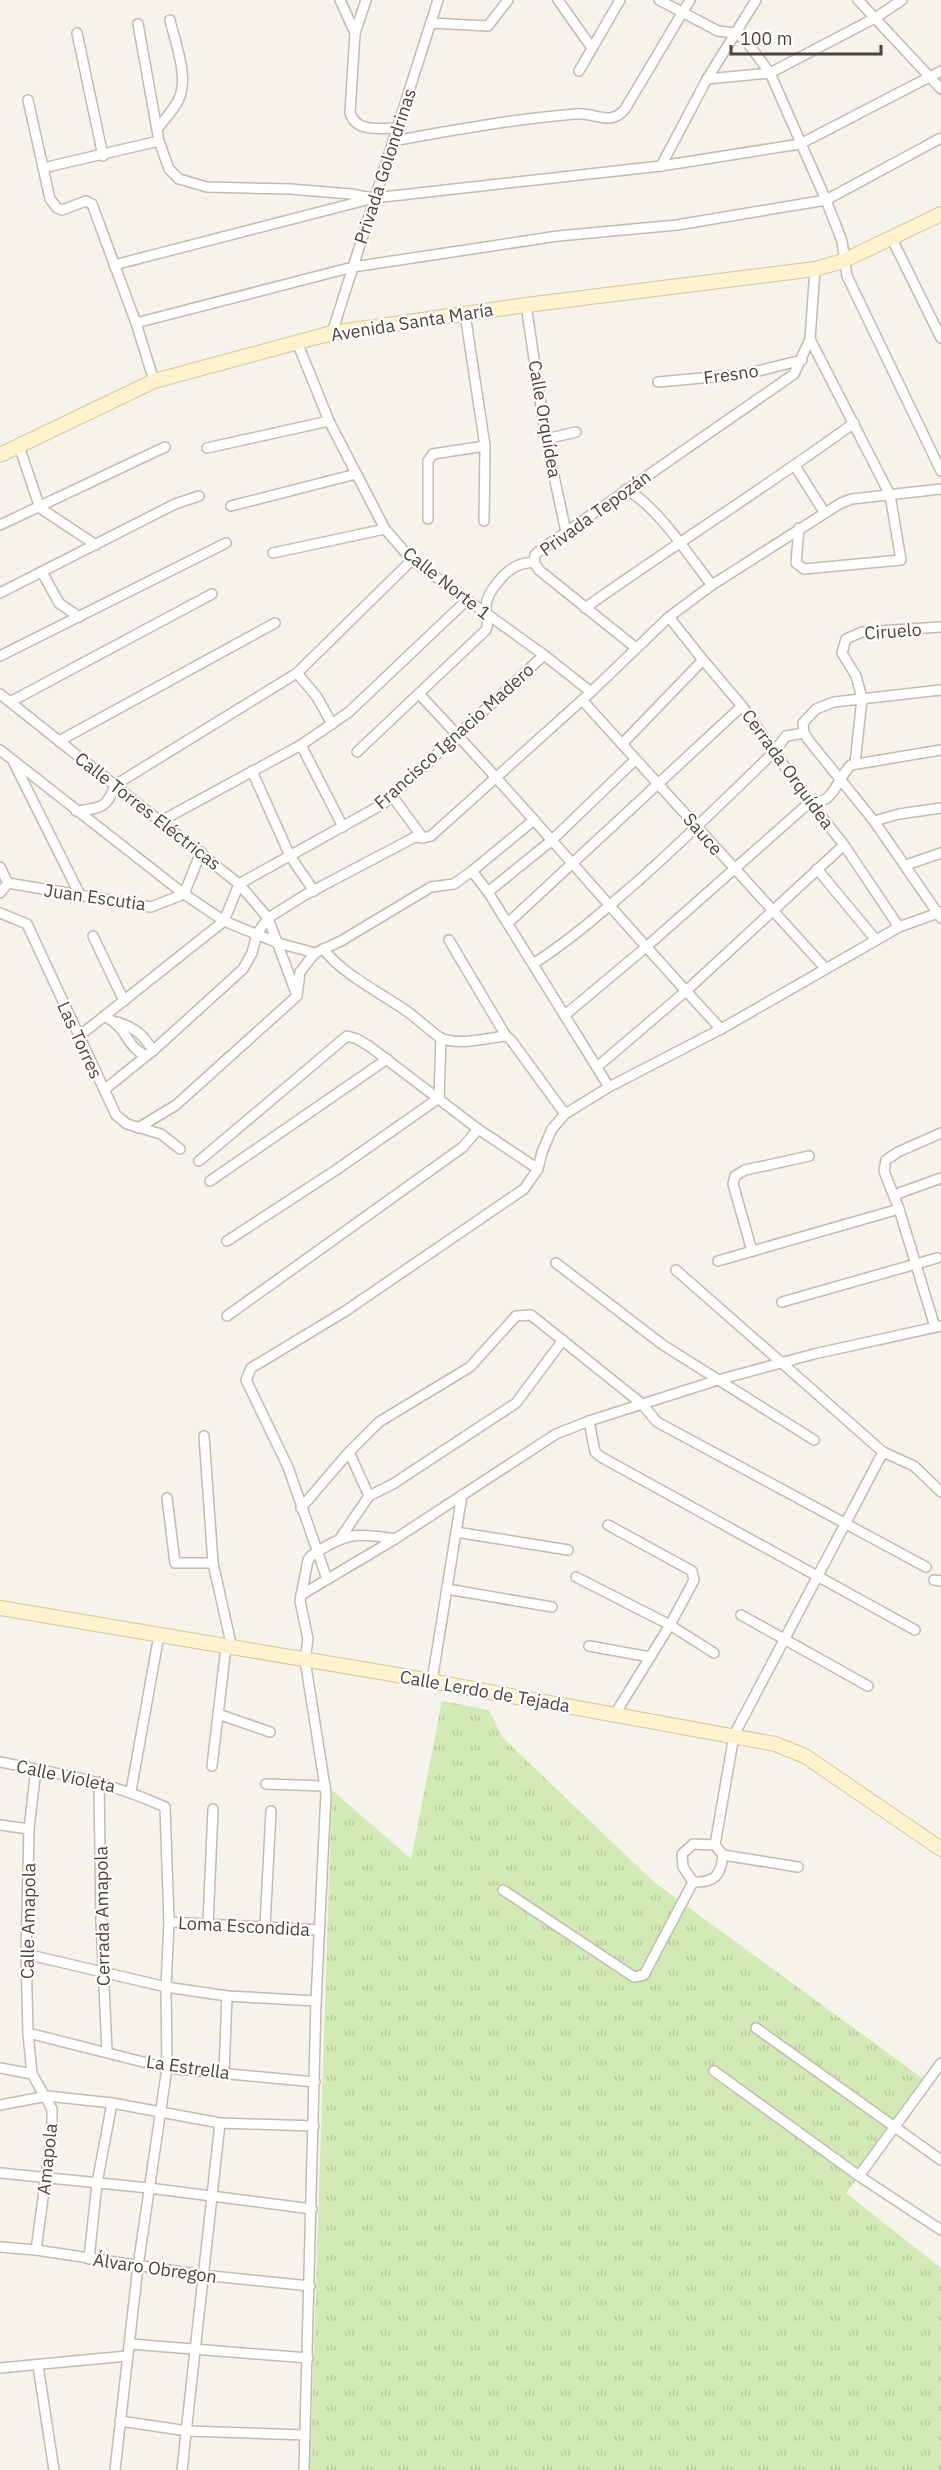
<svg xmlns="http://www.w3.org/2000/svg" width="941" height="2470" font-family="'IBM Plex Sans',sans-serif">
<defs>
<pattern id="grass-tufts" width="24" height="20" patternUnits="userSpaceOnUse" patternTransform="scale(1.5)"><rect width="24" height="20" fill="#d2eab5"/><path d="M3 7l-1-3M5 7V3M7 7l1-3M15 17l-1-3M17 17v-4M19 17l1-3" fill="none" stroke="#b6ca9c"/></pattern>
</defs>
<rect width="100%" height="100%" fill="#f6f3ec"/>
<path fill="url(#grass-tufts)" d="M442 1701 489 1710 502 1737 655 1883 929 2083 846 2193 941 2268V2470H310L332 1790 411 1859Z"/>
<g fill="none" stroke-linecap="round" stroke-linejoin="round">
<g stroke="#c2bbae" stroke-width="12">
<g id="minor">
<path d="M340 0 355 33 350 112C355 133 380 128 397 128"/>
<path d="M558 0 592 48"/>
<path d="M659 0 718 31 736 33 747 42 770 73 826 200 842 241 847 276 941 471"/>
<path d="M858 0 941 89"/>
<path d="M431 23 488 26 508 0"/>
<path d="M138 24 159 141 169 169 179 179 207 187 290 189 351 194 372 198"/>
<path d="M77 33 103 156"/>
<path d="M355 33 366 0"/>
<path d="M579 71 620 0"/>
<path d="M707 79 770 73 875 18 902 0"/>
<path d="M28 100 50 199 57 208 62 210 86 201 92 204 136 323 154 381"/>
<path d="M158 128C165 119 173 110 178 101 190 78 175 43 170 20"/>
<path d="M393 141C454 130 514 119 575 114 595 112 611 127 625 109L690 0"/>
<path d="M661 166 707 79 756 0"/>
<path d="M43 168 159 141"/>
<path d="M892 239 941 338"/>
<path d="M114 265 374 198 661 166 800 144 941 71"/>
<path d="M526 305 546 439 566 532"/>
<path d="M465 314 485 446 484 521"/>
<path d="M136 323 353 267 558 236 677 225 826 200 941 138"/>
<path d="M332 333 438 0"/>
<path d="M297 342 329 421 385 529 412 560 544 655 591 692"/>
<path d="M658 382 746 374 802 360"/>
<path d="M546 439 576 432"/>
<path d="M19 446 40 508 96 545"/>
<path d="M207 448 329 421"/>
<path d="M795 466 824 512"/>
<path d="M626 489C660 509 687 554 712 585"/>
<path d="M231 506 356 474"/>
<path d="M428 519V461L433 454 485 446"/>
<path d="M0 525 165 447"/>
<path d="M799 528 796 563 804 569 901 560 890 495 810 339"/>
<path d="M273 553 385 529"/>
<path d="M534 562 539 570 636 648"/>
<path d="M42 572 59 603 79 617"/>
<path d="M0 593 175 504 199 496"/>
<path d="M585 608C674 545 766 487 854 423"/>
<path d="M669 617 703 660 742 706 810 802 844 845 899 927"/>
<path d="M0 656 226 543"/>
<path d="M297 673 317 697 332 724"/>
<path d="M941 690 834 702 816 709 803 723 804 733 810 742 874 821 941 918"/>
<path d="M0 694 239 884 268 918 296 993"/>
<path d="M419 694C523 803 618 919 721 1029"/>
<path d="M582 700 825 968"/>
<path d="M10 702 212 594"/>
<path d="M59 741 275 623"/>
<path d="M622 744 703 660"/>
<path d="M301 745 343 827"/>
<path d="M0 750 184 894 224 921 278 943 315 953"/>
<path d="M357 752 486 630C490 621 486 614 486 606 487 591 506 570 519 565 524 563 529 563 534 562L535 555 539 551 794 374 810 339 815 269"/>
<path d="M14 763 81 897"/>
<path d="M855 764 862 698 856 676 842 653 846 639 862 632 941 627"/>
<path d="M252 771 290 856 314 891"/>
<path d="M392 796 423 838"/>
<path d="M76 811C100 808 107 809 115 785L297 673 412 560"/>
<path d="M161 821 301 745 349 712 467 600"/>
<path d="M874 821 899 814 941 808"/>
<path d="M906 865 941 853"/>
<path d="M0 867 8 883"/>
<path d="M817 869 876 940"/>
<path d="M472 871 488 892 609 1087"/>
<path d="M488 892 551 841 635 760"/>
<path d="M0 893 8 883 151 907 184 894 201 852"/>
<path d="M0 913 27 924 116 1115 127 1124 161 1134 180 1149"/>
<path d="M508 923 742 706"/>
<path d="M93 936 124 1001"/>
<path d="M449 940 506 1036"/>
<path d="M323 949C346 977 380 992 408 1012 417 1018 433 1034 441 1038 459 1046 487 1038 506 1036L511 1040 565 1114"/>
<path d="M533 964C571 940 604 910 638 881 685 839 730 795 775 751L786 736 804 733"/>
<path d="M565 1015 645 948 810 802C835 805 836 779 851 765L941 750"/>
<path d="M104 1016C129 1028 124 1045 146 1056"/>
<path d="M117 1022C135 1028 143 1034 153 1051"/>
<path d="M78 1037 224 921 239 884 383 804 544 655"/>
<path d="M597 1067 686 991 844 845"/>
<path d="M104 1090 156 1048 243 969 252 953 257 934 268 918 305 895 415 837 423 838 431 836 591 692 669 617 712 585 841 503 852 499 941 489"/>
<path d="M138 1128 176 1105 297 996 300 972 315 953 341 941 431 887 454 884 472 871 534 820"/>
<path d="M199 1161 347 1036 357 1039 369 1046 478 1129 538 1169"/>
<path d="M210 1181 387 1059"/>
<path d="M894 1195 941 1178"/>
<path d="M227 1241 336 1170 439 1098 441 1038"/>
<path d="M752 1251 733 1184 735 1176 745 1170 809 1156"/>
<path d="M718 1261 899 1209"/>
<path d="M556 1263 663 1345 814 1440"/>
<path d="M676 1270 883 1452 914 1466 941 1492"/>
<path d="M782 1302 937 1258"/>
<path d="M227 1316 463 1147 478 1129"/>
<path d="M935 1327 899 1209 884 1171 886 1160 898 1152 941 1133"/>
<path d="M589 1421 595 1452 601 1457 915 1630"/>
<path d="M204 1436 213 1563 232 1648"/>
<path d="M349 1452 369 1496"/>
<path d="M167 1498 175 1563H213"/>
<path d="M301 1508 349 1452 379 1422 470 1367 516 1316 531 1315 642 1404 657 1422 926 1567"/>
<path d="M608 1525 692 1571 694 1580 670 1625 615 1714"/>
<path d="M456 1532 568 1550"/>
<path d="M341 1537 369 1496 393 1484 516 1403 563 1340"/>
<path d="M576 1577 670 1625 714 1653"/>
<path d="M327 1579 288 1467 246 1380 251 1368 344 1312 524 1189 538 1169 542 1152 552 1129 565 1114 609 1087 721 1029 899 927 941 912"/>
<path d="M934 1580 941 1581"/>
<path d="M447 1589 552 1607"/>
<path d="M301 1595 395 1539 556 1434 589 1421 718 1380 814 1354 941 1326"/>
<path d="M741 1615 868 1686"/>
<path d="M589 1646 650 1657"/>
<path d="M432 1681 462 1495"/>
<path d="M218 1714 270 1732"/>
<path d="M0 1762C58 1773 111 1782 165 1807L169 1922 166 1987 167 2068 138 2266 115 2470"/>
<path d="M212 1766 226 1647"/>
<path d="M99 1782 101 1921 107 2051"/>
<path d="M266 1784 325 1786"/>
<path d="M131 1791 159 1635"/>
<path d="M0 1825 29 1829"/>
<path d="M715 1845 734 1735 883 1452"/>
<path d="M723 1855 798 1867"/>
<path d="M503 1890 634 1977 644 1975 693 1882 683 1867 682 1854 693 1844 715 1845 723 1855C721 1876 714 1883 693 1882"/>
<path d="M169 1922 319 1930"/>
<path d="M208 1924 213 1809"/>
<path d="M265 1926 271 1811"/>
<path d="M26 1954 166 1987 227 1996 316 2001"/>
<path d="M756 2028 941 2160"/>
<path d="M28 2033 167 2068 315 2082"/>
<path d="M0 2068 32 2074"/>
<path d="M714 2071 859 2176 941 2230"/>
<path d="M224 2073 227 1996"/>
<path d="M0 2105 47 2096 112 2103 220 2123 314 2126"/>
<path d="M0 2173 149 2188 312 2209"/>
<path d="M859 2176 941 2063"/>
<path d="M0 2247 36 2250 202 2275 310 2286"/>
<path d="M36 2250 52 2131V2109L32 2074 28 2033 26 1954 29 1829 36 1769"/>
<path d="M89 2259 97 2183 112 2103"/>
<path d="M130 2344 308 2358"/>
<path d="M38 2366 54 2470"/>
<path d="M0 2368 127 2356"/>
<path d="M120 2421 188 2431 305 2435"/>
<path d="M182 2470 220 2123"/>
<path d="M304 2470 316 2001 326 1793 305 1660 308 1639 300 1601 308 1560 311 1556C344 1533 356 1532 395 1539"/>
</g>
</g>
<g stroke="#d6c79b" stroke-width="16">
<g id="secondary">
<path d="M0 455 154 381 332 333 526 305 815 269 843 261 941 214"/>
<path d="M0 1608 386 1673 775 1744 805 1756 941 1849"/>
</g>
</g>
<use href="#minor" stroke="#fff" stroke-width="9"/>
<use href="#secondary" stroke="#fff3cd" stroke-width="14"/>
</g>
<g text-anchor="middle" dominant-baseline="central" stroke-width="4.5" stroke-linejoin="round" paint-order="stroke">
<g font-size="18" fill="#4b4439" stroke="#fff">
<text transform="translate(385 166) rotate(-72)">Privada Golondrinas</text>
<text transform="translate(412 322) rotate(-9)">Avenida Santa María</text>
<text transform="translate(731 374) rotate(-8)">Fresno</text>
<text transform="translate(545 419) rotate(80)">Calle Orquídea</text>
<text transform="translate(595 513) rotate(-36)">Privada Tepozán</text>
<text transform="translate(447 583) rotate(38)">Calle Norte 1</text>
<text transform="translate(893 631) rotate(-4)">Ciruelo</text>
<text transform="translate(454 736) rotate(-42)">Francisco Ignacio Madero</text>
<text transform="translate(788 769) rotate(54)">Cerrada Orquídea</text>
<text transform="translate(148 811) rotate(38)">Calle Torres Eléctricas</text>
<text transform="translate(703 834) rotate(49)">Sauce</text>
<text transform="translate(95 897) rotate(8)">Juan Escutia</text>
<text transform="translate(80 1040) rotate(65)">Las Torres</text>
<text transform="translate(485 1691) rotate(10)">Calle Lerdo de Tejada</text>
<text transform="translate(66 1776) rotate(12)">Calle Violeta</text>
<text transform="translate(102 1916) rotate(-91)">Cerrada Amapola</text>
<text transform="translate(28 1921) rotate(-89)">Calle Amapola</text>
<text transform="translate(244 1926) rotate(3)">Loma Escondida</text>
<text transform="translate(188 2067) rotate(8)">La Estrella</text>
<text transform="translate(47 2159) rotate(-84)">Amapola</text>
<text transform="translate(155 2268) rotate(8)">Álvaro Obregon</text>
</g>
</g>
<path d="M731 45v9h150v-9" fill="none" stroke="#4b4439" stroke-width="3"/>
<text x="740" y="45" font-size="18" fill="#4b4439" stroke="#ffffff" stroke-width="4.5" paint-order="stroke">100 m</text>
</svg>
